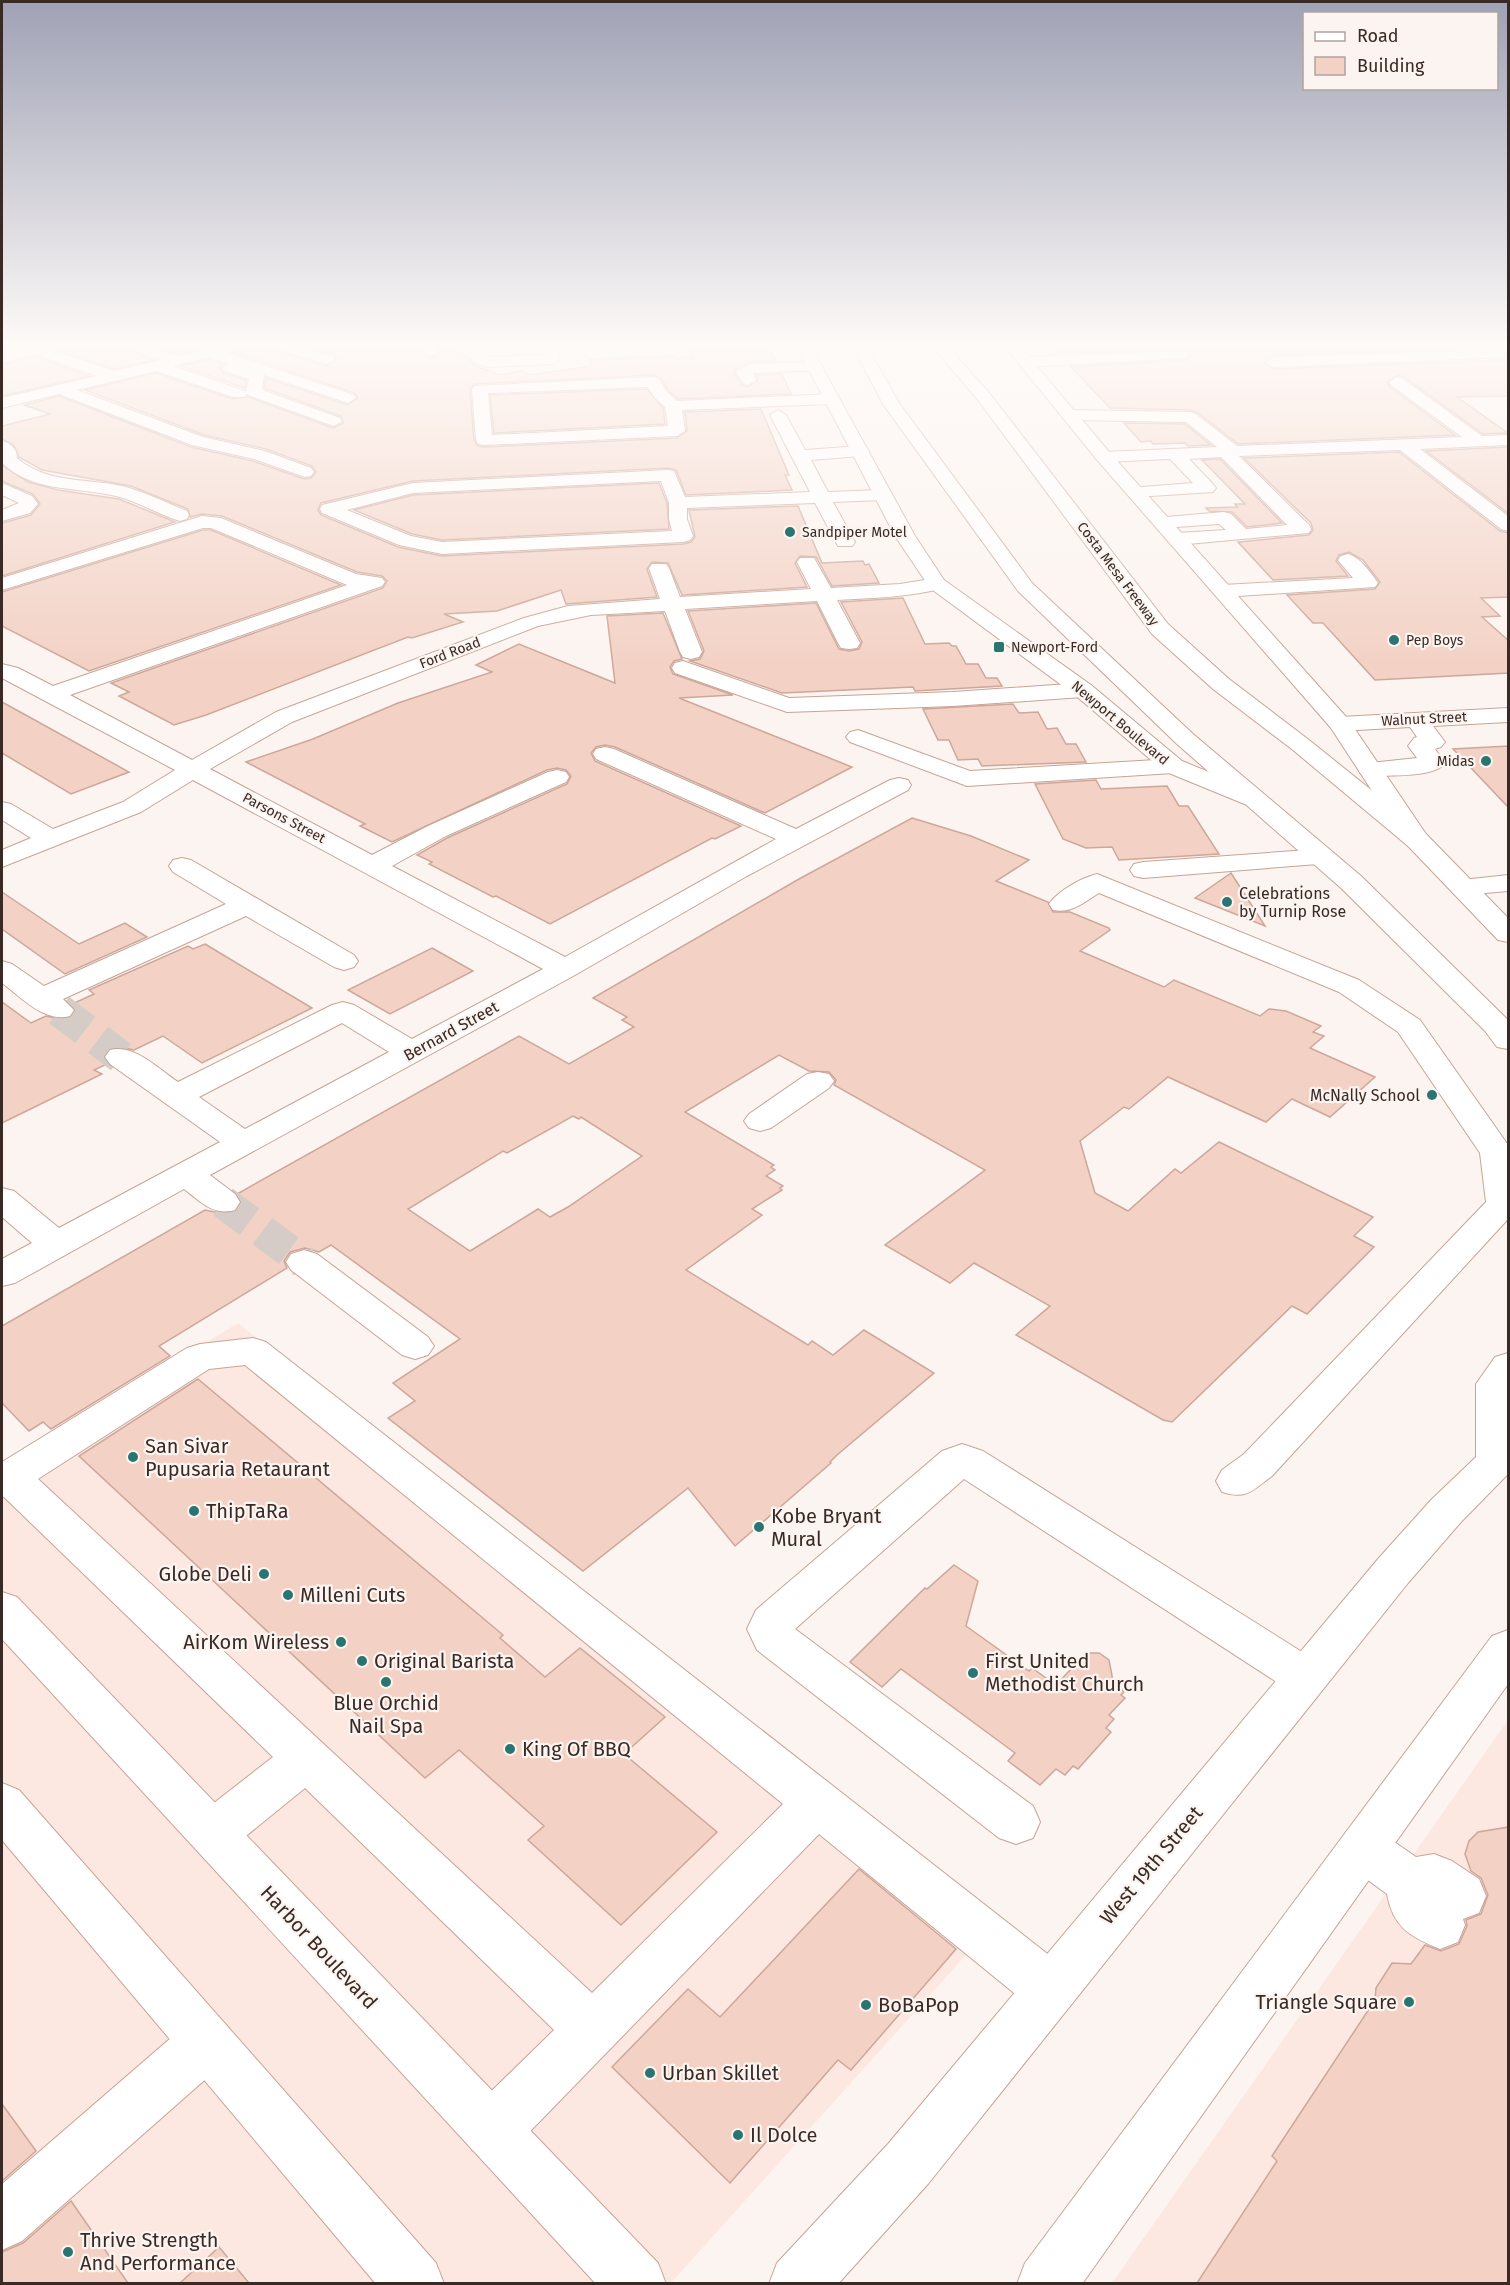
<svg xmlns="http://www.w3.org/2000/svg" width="1510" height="2285" font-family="'Fira Sans',sans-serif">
<rect width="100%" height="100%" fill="#fcf4f0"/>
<g fill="#fce8e1">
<path d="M238 1323 992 1926 671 2283 2 2284V1468Z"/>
<path d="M1508 1720V2283H1112Z"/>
</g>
<g fill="#f3d2c5" stroke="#cda799" stroke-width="1.5" fill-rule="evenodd">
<path d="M96 343H117L120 348 153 360 114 369 60 351Z"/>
<path d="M145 343H225L178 354Z"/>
<path d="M260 343H265L268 348 326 366 337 359 334 354 296 343H422L426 357H437L440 343 469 358 473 365 500 375 522 371 530 375 591 366 590 360 692 357 688 343H767L776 361 749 362 735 370 734 373 741 384 747 387 758 381 756 375 782 374 791 394 678 399 668 390 661 378 653 375 474 384 470 389 474 440 478 446 484 447 677 438 687 431 685 412 761 409 789 475H785L792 490 686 495 676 470 668 468 413 481 321 503 318 510 321 515 398 547 442 556 683 544 691 542 695 537 689 510 798 506 822 563 863 561 865 565 869 564 879 583 832 586 816 557 800 556 795 563 807 587 682 595 668 563 652 562 647 569 657 597 566 604 561 590 497 611 444 614 463 622 412 638 408 637 206 715 174 725 119 696 129 692 111 683 383 588 387 581 382 576 357 572 222 516 202 514 190 517 188 509 131 486 42 470 19 457 14 445 2 439V426L50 414 24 405 59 396 191 447 253 461 304 479 311 478 316 472 312 466 266 449 204 435 85 390 156 373 232 399 248 397 333 428 343 423 341 416 264 388 266 378 347 405 358 398 355 393 235 353 257 348Z"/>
<path d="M1049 343H1466L1476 348 1274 355 1264 363 1274 369 1501 360 1509 363V396L1457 397 1508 433 1483 434 1404 377 1398 375 1387 382 1390 387 1455 435 1238 444 1197 412 1191 410 1110 408 1071 367 1186 360 1190 356 1186 350 1059 353Z"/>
<path d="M36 356 37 357 89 376 2 396V364Z"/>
<path d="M210 359 224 364 220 368 224 373 246 380 245 388 181 366Z"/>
<path d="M647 389 663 408 665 424 494 433 490 395Z"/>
<path d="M1124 423 1185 424 1211 445 1188 446 1185 443 1153 444 1151 441 1141 442Z"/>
<path d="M1508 447 1509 514 1426 451Z"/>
<path d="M1399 452 1500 531 1509 533V597L1481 598 1500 616 1482 617 1509 641V673L1375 680 1323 623H1313L1287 595 1375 589 1380 582 1363 560 1349 552 1339 555 1336 561 1348 576 1273 580 1238 542 1309 535 1313 530 1311 523 1244 458Z"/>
<path d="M1220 459 1282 523 1247 527 1232 512 1209 511 1206 508 1237 507 1235 504H1245L1202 460Z"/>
<path d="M2 465 28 482 58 490 119 499 175 522 2 576V523L31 515 40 504 33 494 2 481Z"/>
<path d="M659 483 667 503 669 529 442 540 412 534 354 510 413 495Z"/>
<path d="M203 530H211L341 585 89 671 2 626V592Z"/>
<path d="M903 598 925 644 949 643 952 646H956L966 664H978L986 678H997L1002 686 915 691 913 687 782 693 690 661 700 659 704 651 688 611 816 603 839 649 849 651 859 649 862 642 841 602Z"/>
<path d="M663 613 682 659 674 661 670 667 673 674 733 695 679 698 852 767 765 813 615 747 605 745 596 747 591 753 595 761 741 826 715 839 712 838 550 924 496 896 493 897 429 864 432 862 417 855 447 838 567 784 571 776 566 770 557 768 547 770 392 842 360 826 365 824 246 762 313 739 398 703 492 672 476 665 519 644 615 683 607 616Z"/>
<path d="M2 702 129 772 71 794 2 753Z"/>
<path d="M1013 704 1019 713 1038 712 1047 729 1057 728 1066 744H1076L1086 762 982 766 978 759 958 760 949 740H938L923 709Z"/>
<path d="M1509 746V808L1453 749Z"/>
<path d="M1096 780 1101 789 1167 786 1179 806H1188L1219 854 1119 860 1112 847 1086 848 1063 839 1035 784Z"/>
<path d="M912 818 971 836 1029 860 996 881 1048 902 1053 912H1070L1109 928 1110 930 1080 951 1164 987 1174 980 1260 1016 1269 1009 1286 1011 1321 1026 1313 1032 1324 1036 1310 1048 1375 1077 1330 1117 1292 1099 1266 1122 1168 1077 1129 1109 1124 1107 1080 1141 1095 1193 1128 1211 1175 1169 1181 1173 1219 1142 1373 1217 1354 1236 1374 1247 1307 1314 1292 1306 1172 1422 1163 1420 1016 1335 1050 1306 974 1263 950 1283 885 1245 985 1170 834 1085 836 1080 829 1072 809 1071 779 1055 685 1112 774 1165 771 1167 775 1170 766 1176 783 1186 780 1188 782 1190 752 1209 762 1215 686 1270 808 1345 812 1341 833 1355 864 1330 934 1373 837 1455 830 1462 831 1463 735 1546 688 1488 583 1571 388 1418 415 1401 393 1383 460 1339 331 1245 319 1252 305 1248 290 1252 284 1261 287 1268 159 1346 170 1356 51 1429 43 1422 29 1431 2 1403V1326L205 1210 220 1213 235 1212 242 1203 237 1194 519 1036 569 1064 634 1027 622 1020 627 1017 593 998 799 879ZM573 1116 579 1119 581 1117 642 1156 568 1207 550 1217 538 1209 470 1251 408 1209 503 1151 507 1153Z"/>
<path d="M1231 873 1265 926 1195 898Z"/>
<path d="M2 892 79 944 125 923 147 937 65 974 2 929Z"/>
<path d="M205 944 312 1008 202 1063 163 1036 134 1050 120 1047 110 1048 103 1057 107 1064 94 1070 102 1074 2 1123V1002L31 1023 46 1016 60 1019 70 1018 76 1010 72 1004 94 994 89 990 188 946 193 949Z"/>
<path d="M432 948 473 971 390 1014 348 990Z"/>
<path d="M198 1379 503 1635 500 1638 545 1677 580 1648 665 1717 624 1754 717 1832 621 1925 528 1840 544 1826 459 1750 425 1778 79 1456Z"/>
<path d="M954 1565 978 1581 966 1626 1029 1671 1032 1668 1056 1685 1086 1653H1099L1109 1660 1113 1681 1124 1692 1121 1695 1125 1698 1109 1715 1114 1719 1106 1728 1111 1732 1078 1769 1073 1766 1065 1775 1056 1769 1040 1785 1008 1761 1015 1753 901 1669 882 1687 850 1662 925 1588 927 1589Z"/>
<path d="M1509 1827V2283H1197L1277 2161 1272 2156 1375 2000 1376 1988 1392 1963 1411 1964 1425 1945 1441 1951 1459 1944 1467 1926 1466 1920 1481 1914 1488 1895 1481 1878 1471 1871 1465 1854 1469 1841 1478 1832Z"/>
<path d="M859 1869 956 1949 851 2070 838 2060 730 2183 612 2067 688 1989 720 2017Z"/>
<path d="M2 2104 36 2151 2 2181Z"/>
<path d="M71 2201 128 2283H2V2252L23 2243Z"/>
<path d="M219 2247 249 2283H180Z"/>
</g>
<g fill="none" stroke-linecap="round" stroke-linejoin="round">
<g stroke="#d5ccc7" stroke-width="33" stroke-dasharray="33 16" stroke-linecap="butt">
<path d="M59 1010 121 1057"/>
<path d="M223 1202 304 1262"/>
</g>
<g stroke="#c8a395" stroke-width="2">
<g id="minor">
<path d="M119 343H139L178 356 234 343H258L256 346 227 353 354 395 356 398 348 403 264 375 262 390 340 418 342 421 334 426 328 424 248 395 246 392 249 379 225 371 222 368 229 364 210 357 173 366 245 391 247 394 245 397H233L156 371 77 390 203 437 265 451 311 468 314 472 311 476 305 477 254 459 192 445 59 394 2 408V398L97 376 38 355 36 352 38 349H48L114 371 161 360 121 346Z"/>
<path d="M267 343H289L332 356 335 359 327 364 269 346Z"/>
<path d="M424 343H438L436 355H426Z"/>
<path d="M472 343H486L488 357 544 355 543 343H557L560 359 552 364 488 367 474 363 471 360Z"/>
<path d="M664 343H678L681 351 674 355 591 358 584 354 591 350 665 347Z"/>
<path d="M1508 349V357L1274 367 1266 362 1274 357Z"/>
<path d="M1181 351 1186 352 1188 355 1186 358 1025 367 1017 362 1025 357Z"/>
<path d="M815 362 820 364 823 367 820 370 753 373 756 380 748 385 743 383 736 372 750 364Z"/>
<path d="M653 377 659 379 666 391 677 401 831 394 839 399 831 404 682 410 685 431 677 436 484 445 478 444 476 440 472 389 474 386ZM648 387 654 397 665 407 668 426 492 435 488 393Z"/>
<path d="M1397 377 1403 379 1482 436 1508 435V445L1420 449 1508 516V531L1501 529 1400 450 1239 456 1309 525 1311 529 1309 533 1177 545 1170 543 1167 539 1170 535 1177 533 1226 530 1219 524 1162 528 1155 526 1153 522 1155 518 1224 512 1231 514 1246 529 1287 525 1221 457 1189 459 1213 484 1216 488 1213 492 1135 497 1129 496 1126 492 1129 488 1193 483 1170 459 1104 462 1098 461 1095 457 1098 453 1104 452 1217 447 1186 422 1070 420 1062 415 1070 410 1190 412 1196 414 1237 446 1462 437 1391 385 1389 382Z"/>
<path d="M778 410 786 415 805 450 860 446 866 447 869 451 866 455 860 456 811 460 828 492 883 490 889 491 892 495 889 499 883 500 833 502 855 542 852 546H838L815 503 687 508V519L693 536 690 540 683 542 442 554 399 545 322 513 320 509 322 505 413 483 668 470 674 471 685 497 810 492 770 415ZM661 481 669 503V519L672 531 442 542 411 536 347 510 413 493Z"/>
<path d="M2 441C11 443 17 449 17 458 47 484 86 478 122 486 145 492 165 502 187 511L189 515 187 519 180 521C159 515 141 503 120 497 79 486 35 494 2 463Z"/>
<path d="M2 483 32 496 38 504 30 513 2 521V510L19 503 2 495Z"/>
<path d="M202 516 221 518 356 574 382 578 385 582 382 586 70 695 192 760 276 712 524 618 568 606 660 599 649 568 652 564H666L669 568 680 597 811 589 797 562 800 558H814L831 588 900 584 937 578 944 580 947 584 944 588C909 597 873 598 837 600L860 643 857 648 849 649 841 648 838 643 817 601 685 609 702 652 699 657 691 659 683 657 680 652 665 611 591 615 538 626 292 722 210 769 372 855 428 826 548 772 557 770 566 772 569 777 566 782 446 836 392 866 565 957 776 839 596 759 593 754 596 749 605 747 614 749 796 829 890 780 899 778 908 780 911 785 908 790 747 876 575 975 210 1175 235 1194 240 1202 235 1210C213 1216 201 1202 184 1189L15 1283 2 1286V1259L32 1243 2 1217V1188L14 1191 59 1228 220 1142 110 1064 105 1057 110 1050C135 1044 158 1069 178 1082L332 1005 343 1002 354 1005 412 1039 543 969 193 780 141 812 2 867V850L31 838 2 820V802L11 804 53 829 123 802 175 770 2 678V664L18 668 53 686 347 585 211 528H203L2 590V578ZM342 1023 389 1052 245 1129 199 1097Z"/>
<path d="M1348 554C1360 557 1371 573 1378 583L1375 587 1223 597 1216 595 1213 591 1216 587 1223 585 1353 578 1338 560 1341 556Z"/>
<path d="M683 661 789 698 953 692 1083 683 1091 685 1094 690 1091 695 1083 697 953 706 787 712 675 673 672 668 675 663Z"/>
<path d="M1508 708V722L1433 726 1445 742 1441 747 1435 749 1445 763C1435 778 1388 775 1370 776L1361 774 1358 769 1361 764 1417 758 1408 746 1414 738 1417 737 1410 727 1340 731 1332 729 1328 724 1332 719 1340 717Z"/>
<path d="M858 730 970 771 1173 759 1182 761 1185 766 1182 771 1173 773 967 786 850 742 846 737 850 732Z"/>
<path d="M1322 849 1331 851 1335 857 1331 863 1143 878 1134 876 1130 870 1134 864 1143 862Z"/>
<path d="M182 858 191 860 354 955 358 961 354 967 344 970 334 967 246 916 63 999 74 1010 70 1016C44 1023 21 997 2 983V961L12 964 44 986 226 904 173 872 169 866 173 860Z"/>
<path d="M1097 874 1359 980 1420 1020 1508 1145V1219L1272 1476C1253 1490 1247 1500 1222 1492L1216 1481 1222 1470 1244 1454 1486 1202 1480 1153 1398 1032 1339 992 1099 893C1084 902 1072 914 1053 910L1049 904C1058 891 1081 878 1097 874Z"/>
<path d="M1508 875V891L1463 895 1453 893 1449 887 1453 881Z"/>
<path d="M818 1072 829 1074 834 1081 829 1088 771 1128 760 1131 749 1128 744 1121 749 1114 807 1074Z"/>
<path d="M304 1250 317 1254 428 1337 434 1346 428 1355 415 1359 402 1355 291 1270 286 1262 291 1254Z"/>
<path d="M253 1338 266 1342 1068 1970 1075 1988 1068 2006 1049 2014 1030 2006 819 1834 512 2150 492 2158 472 2150 464 2130 472 2110 554 2030 305 1788 230 1849 213 1855 196 1849 189 1833 196 1817 273 1757 4 1497H2V1462L187 1348 200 1344ZM245 1365 783 1804 592 1993 38 1479 209 1369Z"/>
<path d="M962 1444 983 1451 1321 1664 1328 1677 1321 1690 1305 1696 1289 1690 964 1479 795 1629 1033 1806 1040 1822 1033 1838 1016 1844 999 1838 757 1650 747 1629 756 1610 942 1451Z"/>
<path d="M1363 1825 1380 1832 1416 1857 1434 1854 1452 1861 1479 1879 1486 1896 1479 1913 1463 1919 1465 1925 1458 1942 1440 1949C1410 1937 1393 1927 1387 1894L1346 1864 1338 1848 1346 1832Z"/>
<path d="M206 2016 225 2024 233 2043 225 2062 22 2241 2 2250V2184L187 2024Z"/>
</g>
</g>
<g stroke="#c8a395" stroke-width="2">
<g id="major">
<path d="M795 343H809L915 536 944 580 1091 685 1182 761 1260 793 1264 798 1260 803 1251 806 1242 803 1164 771 1075 695 930 588 895 536Z"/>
<path d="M1002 343H1017L1110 453 1348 719 1430 840 1426 846 1417 848 1408 846 1331 728 1098 461Z"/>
<path d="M1508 1353V1474L1461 1522 1408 1583 928 2184 838 2284H769L777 2263 888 2144 1378 1559 1431 1500 1476 1457V1384L1495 1357Z"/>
<path d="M2 1592 17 1597 658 2263 666 2284H596L2 1639Z"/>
<path d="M1508 1630V1684L1082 2284H1017L1025 2263 1492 1636Z"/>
<path d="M2 1783 19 1790 436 2263 444 2284H376L2 1840Z"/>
</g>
</g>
<g stroke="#c8a395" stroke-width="2">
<g id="highway">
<path d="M851 343H865L899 403 1032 583 1193 734 1361 876 1507 1019 1508 1049 1497 1047 1485 1031 1341 888 1177 744 1018 591 883 404Z"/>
<path d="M930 343H945L990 394 1168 624 1229 679 1309 740 1426 834 1508 918V942L1498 940 1408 846 1293 750 1213 689 1152 634 978 400Z"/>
</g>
</g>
<use href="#minor" fill="#fff" fill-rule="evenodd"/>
<use href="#major" fill="#fff" fill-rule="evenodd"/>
<use href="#highway" fill="#fff" fill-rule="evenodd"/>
</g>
<linearGradient id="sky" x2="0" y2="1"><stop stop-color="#9fa2b5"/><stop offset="0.52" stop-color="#fefaf8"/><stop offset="1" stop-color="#fefaf8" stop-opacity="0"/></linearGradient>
<rect width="1510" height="663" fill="url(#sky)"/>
<g fill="#2a7471" stroke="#fcf4f0" stroke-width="2">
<circle cx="790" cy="532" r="6"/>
<circle cx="1394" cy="640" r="6"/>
<rect x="993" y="641" width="12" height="12" rx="3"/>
<circle cx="1486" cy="761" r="6"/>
<circle cx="1227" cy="902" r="6"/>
<circle cx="1432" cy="1095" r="6"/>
<circle cx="133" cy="1457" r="6"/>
<circle cx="194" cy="1511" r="6"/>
<circle cx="759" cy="1527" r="6"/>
<circle cx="264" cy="1574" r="6"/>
<circle cx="288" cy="1595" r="6"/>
<circle cx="341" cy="1642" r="6"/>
<circle cx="362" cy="1661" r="6"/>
<circle cx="973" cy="1673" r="6"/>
<circle cx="386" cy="1682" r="6"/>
<circle cx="510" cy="1749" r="6"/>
<circle cx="1409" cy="2002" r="6"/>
<circle cx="866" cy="2005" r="6"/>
<circle cx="650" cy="2073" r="6"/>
<circle cx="738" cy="2135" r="6"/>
<circle cx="68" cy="2252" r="6"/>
</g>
<g text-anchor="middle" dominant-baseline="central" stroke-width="4.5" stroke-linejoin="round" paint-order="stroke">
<g font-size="14" fill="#392a25" stroke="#fcf4f0" text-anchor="start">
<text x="802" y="532">Sandpiper Motel</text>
<text x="1406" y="640">Pep Boys</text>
<text x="1011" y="647">Newport-Ford</text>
<text x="1474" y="761" text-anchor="end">Midas</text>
</g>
<g font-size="14" fill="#392a25" stroke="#fcf4f0">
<text transform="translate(1118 574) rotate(53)">Costa Mesa Freeway</text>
<text transform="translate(450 653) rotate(-21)">Ford Road</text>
<text transform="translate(1424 719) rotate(-3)">Walnut Street</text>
<text transform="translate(1120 723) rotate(40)">Newport Boulevard</text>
<text transform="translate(284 818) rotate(28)">Parsons Street</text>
</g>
<g font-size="16" fill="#392a25" stroke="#fcf4f0" text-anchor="start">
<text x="1239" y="893">Celebrations<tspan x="1239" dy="18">by Turnip Rose</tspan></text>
<text x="1420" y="1095" text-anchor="end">McNally School</text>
</g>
<g font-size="16" fill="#392a25" stroke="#fcf4f0">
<text transform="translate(451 1031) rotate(-29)">Bernard Street</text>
</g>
<g font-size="20" fill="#392a25" stroke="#fcf4f0" text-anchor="start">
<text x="145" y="1446">San Sivar<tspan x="145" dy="23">Pupusaria Retaurant</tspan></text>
<text x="206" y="1511">ThipTaRa</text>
<text x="771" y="1516">Kobe Bryant<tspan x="771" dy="23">Mural</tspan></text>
<text x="252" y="1574" text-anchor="end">Globe Deli</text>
<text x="300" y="1595">Milleni Cuts</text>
<text x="329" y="1642" text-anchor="end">AirKom Wireless</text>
<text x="374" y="1661">Original Barista</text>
<text x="985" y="1661">First United<tspan x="985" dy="23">Methodist Church</tspan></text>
<text x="386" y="1703" text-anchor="middle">Blue Orchid<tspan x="386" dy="23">Nail Spa</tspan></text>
<text x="522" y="1749">King Of BBQ</text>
<text x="1397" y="2002" text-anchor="end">Triangle Square</text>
<text x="878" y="2005">BoBaPop</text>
<text x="662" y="2073">Urban Skillet</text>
<text x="750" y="2135">Il Dolce</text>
<text x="80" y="2240">Thrive Strength<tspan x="80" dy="23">And Performance</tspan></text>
</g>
<g font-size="20" fill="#392a25" stroke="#fcf4f0">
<text transform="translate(1151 1865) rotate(-50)">West 19th Street</text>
<text transform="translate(319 1947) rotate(47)">Harbor Boulevard</text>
</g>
</g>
<rect width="1510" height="2285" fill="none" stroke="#392a25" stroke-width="6"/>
<rect x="1303" y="12" width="195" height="78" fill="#fcf4f0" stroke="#aea39f" stroke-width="1.5"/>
<rect x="1315" y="32" width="30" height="9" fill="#ffffff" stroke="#aea39f" stroke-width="1.5"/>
<text x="1357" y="42" font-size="18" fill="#392a25">Road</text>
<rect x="1315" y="57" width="30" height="18" fill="#f3d2c5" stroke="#aea39f" stroke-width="1.5"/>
<text x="1357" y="72" font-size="18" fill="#392a25">Building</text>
</svg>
